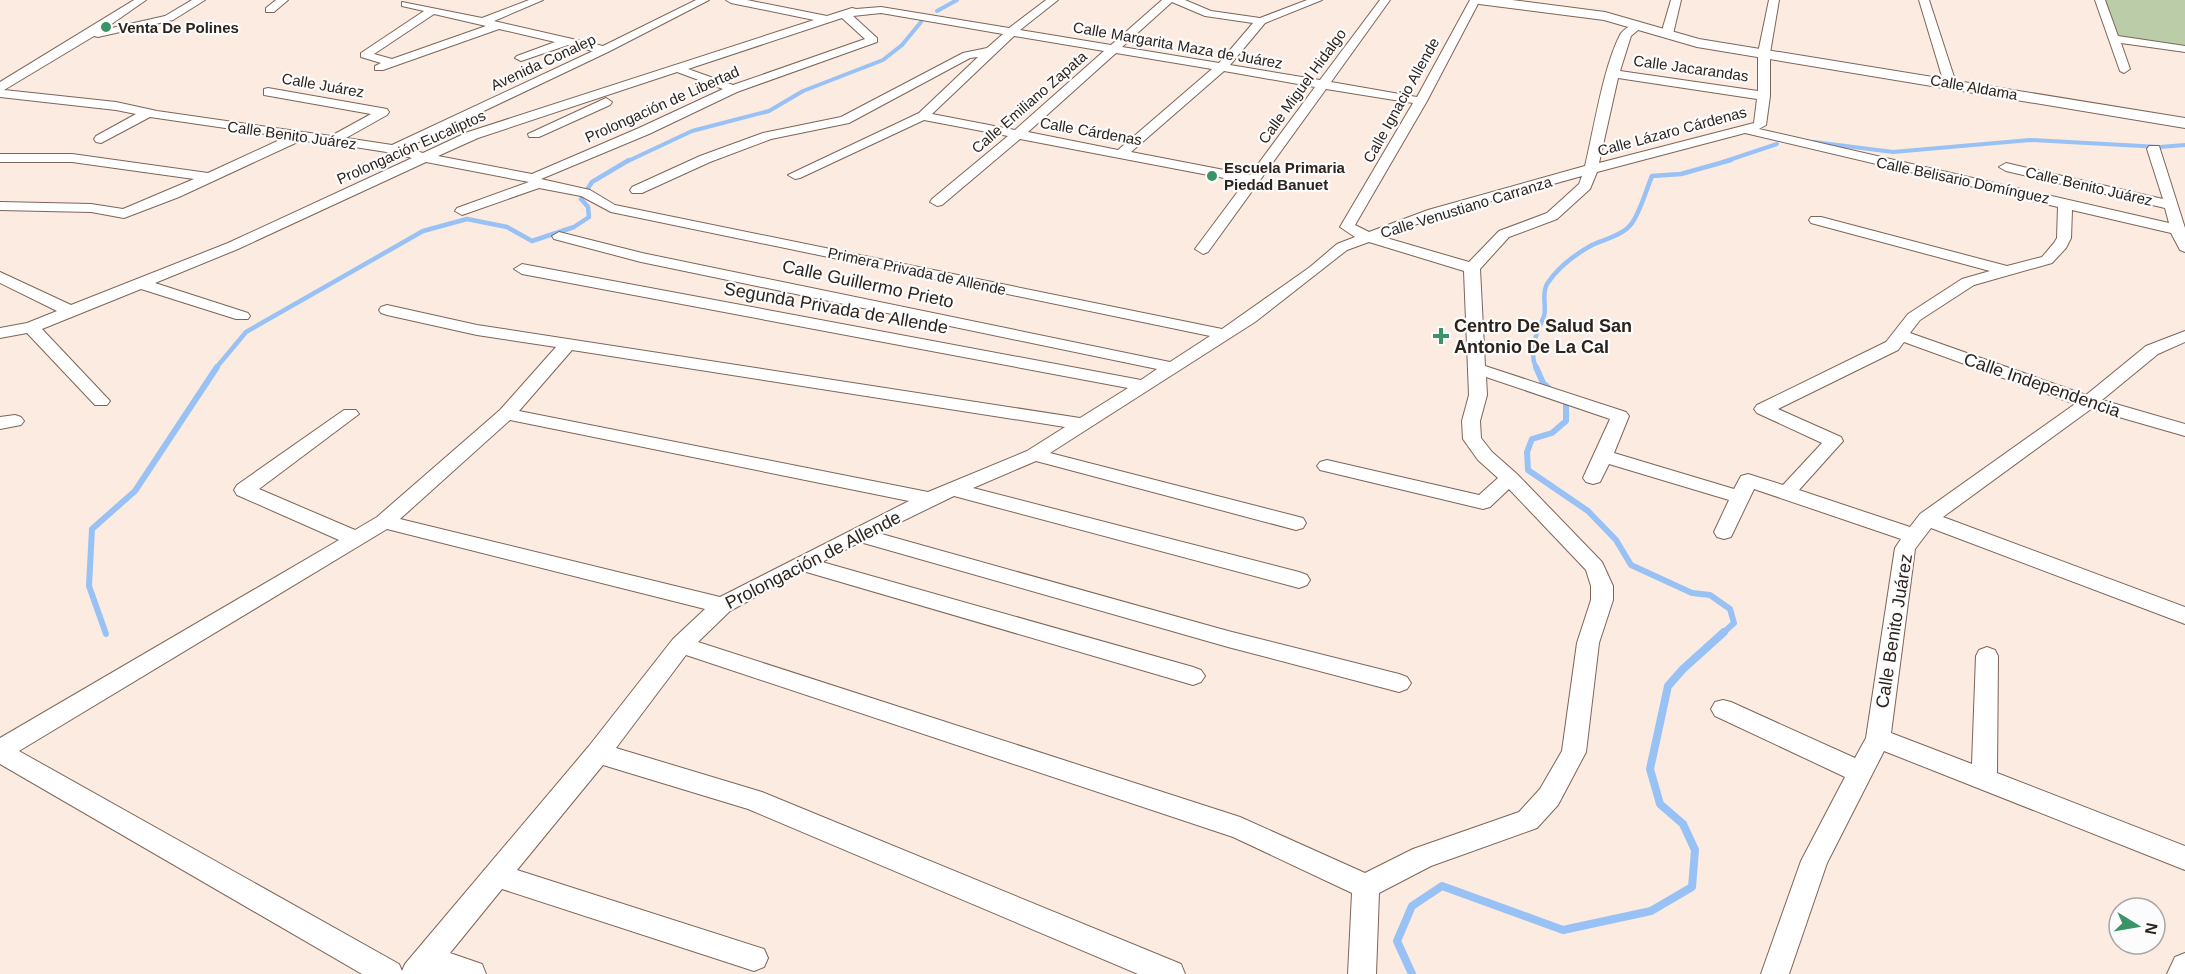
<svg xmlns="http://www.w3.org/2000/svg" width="2185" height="974" font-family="Arial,sans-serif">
<rect width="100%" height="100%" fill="#fcebe1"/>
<path fill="#bbcca8" d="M2099 0H2185V49L2115 39Z"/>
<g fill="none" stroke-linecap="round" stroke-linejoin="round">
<g stroke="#98c1f5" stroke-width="4">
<path d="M937 11 957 0"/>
<path d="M1814 142 1893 152 2030 140 2160 147 2185 145"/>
<path d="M626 162 692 131 769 111 803 91 883 60 902 45 921 22"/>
<path d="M1723 162 1777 144"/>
</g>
<g stroke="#98c1f5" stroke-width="4.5">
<path d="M216 368 246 332 423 231 467 219 507 227 532 241 574 227 589 217 588 207 581 199 592 182 629 160"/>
<path d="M1536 368C1528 349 1537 333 1544 316 1547 306 1541 295 1547 284 1558 267 1574 255 1592 245 1605 239 1624 235 1632 223 1641 210 1646 190 1652 176L1681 174 1731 160"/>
</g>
<g stroke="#98c1f5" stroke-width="6">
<path d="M1536 367 1543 383 1551 390"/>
<path d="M1561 399 1566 403V421L1552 433 1532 439 1527 452 1528 470 1588 511 1616 540 1631 565 1692 593 1710 595 1730 609 1734 623 1722 634"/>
<path d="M106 634 89 586 92 529 135 491 217 367"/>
</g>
<path stroke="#98c1f5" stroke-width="8" d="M1412 974 1397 941 1412 906 1442 886 1563 930 1651 911 1692 887 1695 850 1683 824 1660 804 1650 769 1668 686 1683 669 1724 632"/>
<g stroke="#7d6557" stroke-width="2">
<g id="minor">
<path d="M134 0H146L103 30 165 16 192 0H205L173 20 98 37 94 36 4 90 116 102 157 111 331 136 371 114 264 95V89L268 88 387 109 389 112 387 115 346 138 392 145 593 51 568 45 521 61 515 58 517 56 555 42 499 29 383 70H375V66L381 63 361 57V53L424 11 402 6V2L482 18 529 0H543L494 21 603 46 696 0H709L608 52 406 148 423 153 468 132 814 20 731 3 726 0H747L827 16 852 8 856 9 881 7 1009 28 1046 0H1058L1020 30 1111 45 1162 0H1185L1211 11 1260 18 1307 0H1322L1265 23 1230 65 1320 80 1380 0H1390L1331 82 1417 97 1470 0H1480L1427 101 1355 225 1369 232 1428 210 1585 166C1594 129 1603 68 1620 35 1623 29 1633 24 1639 22L1644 25 1631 36 1620 71 1758 91V53L1769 0H1779L1770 53V96L1766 125 1759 129 2169 223 2165 208 2006 171 1999 167 2006 163 2163 199 2147 149 2149 146H2159L2185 228V252L2180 250 2171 233 2072 210 2071 238 2066 248 2052 263 1974 285 1920 320 1910 333 2086 395 2146 346 2185 331V342L2158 354 2102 400 2185 424V436L2091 409 1943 517 2185 607V624L1931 528 1915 549 1891 733 1972 764 1976 656 1979 650 1987 647 1995 650 1998 656 1997 773 2185 846V870L1884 751 1827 863 1789 974H1761L1801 861 1845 777 1715 716 1711 709 1715 702 1723 700 1731 702 1855 758 1866 738 1895 548 1901 539 1754 489 1731 537 1724 539 1717 537 1714 532 1729 500 1609 464 1600 482 1593 484 1586 482 1583 478 1610 419 1486 377 1487 395 1480 421 1481 438 1492 452 1517 474 1602 562 1613 586V600L1599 643 1586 752 1558 805 1537 828 1431 866 1379 893 1376 974H1348L1352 893 1233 837 686 655 616 748 762 792 1181 964 1185 974H1138L748 809 603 765 517 870 764 949 768 958 764 967 754 971 502 889 450 953 482 964 486 974H362L0 764V738L339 540 237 495 234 490 237 485 344 410H356L359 414 259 489 355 530 377 517 500 410 556 347 477 335 387 315 381 313 379 310 381 307 387 305 477 325 1080 418 1128 388 522 274 514 269 522 264 1141 380 1157 369 641 262 554 239 552 236 559 232 642 253 1170 362 1210 336 611 212 581 196 539 188 462 215 455 211 457 208 529 182 426 162 238 249 155 283 248 313 250 316 248 319H236L141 289 42 329 110 401 107 405H95L27 333 0 338V328L27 323 57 311 0 283V272L71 305 228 243 412 158 393 153 335 144 330 146 302 140 179 197 124 218 91 212 0 210V202L91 204 123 209 194 179 72 162H0V154H72L208 173 286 137 150 117 101 143 96 142 94 139 96 136 136 114 116 110 0 97V82ZM1172 2 1205 16 1253 23 1219 63 1122 47ZM881 13 1003 34 987 48 963 53 841 117 763 133 700 156 632 187 630 190 632 193H642L710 162 771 139 849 123 970 58 978 57 919 113 788 175 795 179 800 178 924 120 1008 136 932 199 930 202 937 206 942 205 1020 139 1245 182 1195 249 1203 254 1208 252 1326 89 1413 103 1340 227 1355 237 1337 244 1310 267 1222 329 615 205 590 190 541 179 649 134 737 92 877 42V38L853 16ZM434 14 486 26 392 59 374 54ZM842 18 865 39 733 85 688 69ZM1014 36 1104 51 1015 130 932 114ZM1116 53 1212 69 1118 150 1028 132ZM1224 71 1315 87 1250 175 1131 152ZM677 72 723 89 639 128 532 174 438 156 478 138ZM1618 78 1757 99 1754 123 1599 163ZM1745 133 2058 207 2057 238 2054 243 2042 257 2007 266 1821 217H1811L1809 220 1811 223 1990 271 1962 279 1908 314 1886 342 1757 405 1754 409 1757 413 1822 443 1783 485 1748 474 1741 476 1734 489 1614 453 1629 416 1626 412 1485 366 1480 269 1509 237 1557 219 1590 189 1597 172ZM1582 176 1579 184 1547 213 1499 231 1469 262 1383 237 1438 216ZM1369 242 1464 271 1469 395 1462 421 1463 439 1478 460 1498 478 1479 495 1327 460 1320 462 1317 466 1320 470 1483 509 1490 507 1509 489 1586 570 1591 586V600L1577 643 1562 751 1540 789 1519 812 1413 849 1365 873 1240 817 698 642 730 611 803 571 1193 685 1201 682 1205 676 1201 670 1193 667 822 562 860 542 1228 647 1399 692 1407 689 1411 683 1407 677 1399 674 1228 631 878 533 954 496 1299 588 1307 585 1310 580 1307 575 1299 572 973 488 1036 461 1296 530 1303 528 1306 523 1303 518 1050 453 1255 322 1347 250ZM1904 342 2075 404 1920 514 1910 527 1799 490 1843 441 1841 437 1778 409 1898 350ZM572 350 1065 427 1027 451 928 492 519 411ZM510 420 909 501 720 597 400 519ZM387 529 705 609 673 639 589 746 405 964 402 971 399 964 19 751Z"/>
<path d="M276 0H288L274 12H266V8Z"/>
<path d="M1671 0H1681L1673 34 1667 37 1661 34Z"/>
<path d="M1919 0H1929L1956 83 1954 86H1946L1944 83Z"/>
<path d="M2095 0H2105L2118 36 2185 46V52L2121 43 2130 69 2124 73 2120 71Z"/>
<path d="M606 98 612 102 610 105 539 137H529L528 134Z"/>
<path d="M15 415 21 417 24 421 21 425 0 429V417Z"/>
<path d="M2185 953V974H2167L2175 957Z"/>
</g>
</g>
<g stroke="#7d6557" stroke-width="2">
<path id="tertiary" d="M1472 0H1512L1605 12 1699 39 2185 118V128L1697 47 1604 20 1479 4Z"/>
</g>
<use href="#minor" fill="#fff" fill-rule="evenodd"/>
<use href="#tertiary" fill="#fff" fill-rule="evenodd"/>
</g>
<g fill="#3c9367" stroke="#fcfcfc" stroke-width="2">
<circle cx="106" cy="27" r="6"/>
<circle cx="1212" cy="176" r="6"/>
<path d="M1438 327h6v6h6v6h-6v6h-6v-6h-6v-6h6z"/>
</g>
<g text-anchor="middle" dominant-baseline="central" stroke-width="4.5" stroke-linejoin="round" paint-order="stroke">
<g font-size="15" font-weight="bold" fill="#2d231d" stroke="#fcfcfc" text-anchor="start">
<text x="118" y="27">Venta De Polines</text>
<text x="1224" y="167">Escuela Primaria<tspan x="1224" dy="17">Piedad Banuet</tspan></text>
</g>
<g font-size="15" fill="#2d231d" stroke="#fcfcfc">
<text transform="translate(1178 45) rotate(10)">Calle Margarita Maza de Juárez</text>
<text transform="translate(543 62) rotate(-25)">Avenida Conalep</text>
<text transform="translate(1691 68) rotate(8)">Calle Jacarandas</text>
<text transform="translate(323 85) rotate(10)">Calle Juárez</text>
<text transform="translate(1302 86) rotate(-54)">Calle Miguel Hidalgo</text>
<text transform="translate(1974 87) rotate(10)">Calle Aldama</text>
<text transform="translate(1401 100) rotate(-61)">Calle Ignacio Allende</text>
<text transform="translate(1029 102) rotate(-41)">Calle Emiliano Zapata</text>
<text transform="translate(662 104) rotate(-24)">Prolongación de Libertad</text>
<text transform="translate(1091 131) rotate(10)">Calle Cárdenas</text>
<text transform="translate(1672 131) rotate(-15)">Calle Lázaro Cárdenas</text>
<text transform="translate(292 135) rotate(8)">Calle Benito Juárez</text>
<text transform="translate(411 147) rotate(-24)">Prolongación Eucaliptos</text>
<text transform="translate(1963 180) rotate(12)">Calle Belisario Domínguez</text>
<text transform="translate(2089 186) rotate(13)">Calle Benito Juárez</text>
<text transform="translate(1466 207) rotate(-17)">Calle Venustiano Carranza</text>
<text transform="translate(917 271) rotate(12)">Primera Privada de Allende</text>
</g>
<g font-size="18" fill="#2d231d" stroke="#fcfcfc">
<text transform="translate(868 284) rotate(12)">Calle Guillermo Prieto</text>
<text transform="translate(836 308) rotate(10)">Segunda Privada de Allende</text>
<text transform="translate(2042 385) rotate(19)">Calle Independencia</text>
<text transform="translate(813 560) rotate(-27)">Prolongación de Allende</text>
<text transform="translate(1894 631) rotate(-81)">Calle Benito Juárez</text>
</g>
<g font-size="18" font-weight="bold" fill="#2d231d" stroke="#fcfcfc" text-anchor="start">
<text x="1454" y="326">Centro De Salud San<tspan x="1454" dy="21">Antonio De La Cal</tspan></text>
</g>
</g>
<g transform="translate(2137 926) rotate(101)"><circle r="28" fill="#fcfcfc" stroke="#a9a5a3" stroke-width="1.5"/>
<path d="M0-4.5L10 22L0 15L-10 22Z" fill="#3c9367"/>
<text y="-9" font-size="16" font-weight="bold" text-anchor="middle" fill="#2d231d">N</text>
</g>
</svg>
